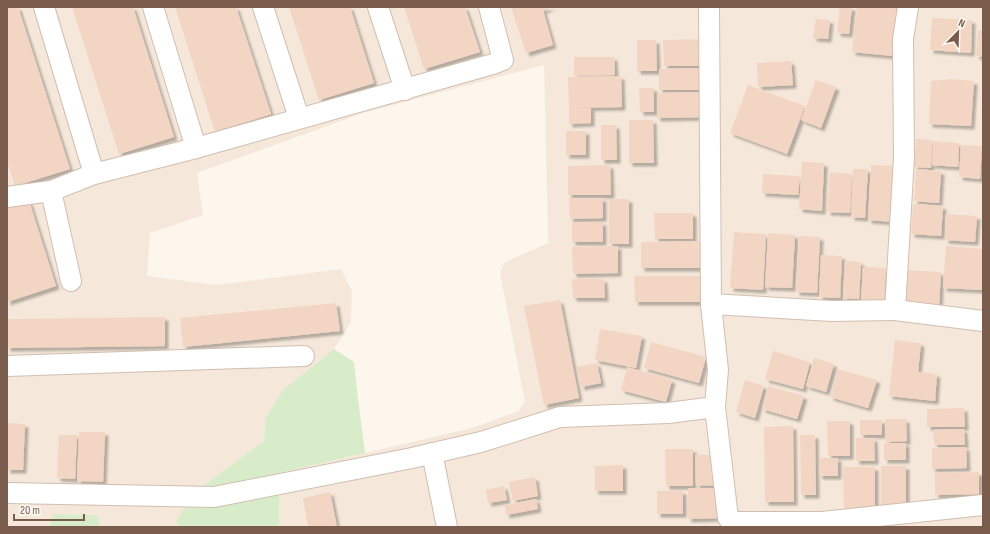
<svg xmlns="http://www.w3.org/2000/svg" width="990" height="534" font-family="'Sofia Sans Condensed',sans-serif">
<defs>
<filter id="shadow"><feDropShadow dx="3.5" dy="3.5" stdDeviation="1" flood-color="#0004"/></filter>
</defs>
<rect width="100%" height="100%" fill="#fdf6ec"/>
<path fill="#f5e8da" d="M7 7H983V527H279V473L472 428 518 411 525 402 500 273 505 262 548 243 544 65 363 113 197 173 203 215 150 233 147 276 216 285 341 269 352 291 351 322 334 349 283 390 265 419 264 441 197 490 177 519V527H100L98 515 53 514 49 527H7Z"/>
<g fill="#d8ecc9">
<path d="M334 349 354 362 357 391 365 453 279 473V527H177V519L197 490 264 441 265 419 283 390Z"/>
<path d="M53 514 98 515 100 527H49Z"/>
</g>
<g fill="#f3d5c3" filter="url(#shadow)">
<path d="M7 7H18L70 169 15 186 7 162Z"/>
<path d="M72 7H133L174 137 119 154Z"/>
<path d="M175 7H236L271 114 215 132Z"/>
<path d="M289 7H350L374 83 319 100Z"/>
<path d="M404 7H465L480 52 424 69Z"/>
<path d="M511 7H552L543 10 553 45 526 53Z"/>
<path d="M840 7H852L849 34 837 33Z"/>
<path d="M857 7H898L893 56 852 52Z"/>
<path d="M932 18 972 20 971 53 930 50Z"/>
<path d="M816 19 830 20 828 39 813 38Z"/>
<path d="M978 30 983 31V57L976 56Z"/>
<path d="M709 39V66H664L663 40Z"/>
<path d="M637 40H656L657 71H637Z"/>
<path d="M574 57H614L615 75 574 76Z"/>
<path d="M791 61 793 85 758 87 757 63Z"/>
<path d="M699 68V90H659V69Z"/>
<path d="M621 76 622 107 569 108 568 77Z"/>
<path d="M951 79 974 81 971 126 929 124 931 81Z"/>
<path d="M816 80 836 87 821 128 801 120Z"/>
<path d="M748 85 805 106 787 154 730 133Z"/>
<path d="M639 88H654V112H640Z"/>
<path d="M705 92 706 117 657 118V93Z"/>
<path d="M569 108H591V123L569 124Z"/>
<path d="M629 120H653L654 163H629Z"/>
<path d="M601 125H616L617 160H601Z"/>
<rect x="566" y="131" width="20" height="24"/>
<path d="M916 139 932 140 931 168 914 167Z"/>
<path d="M933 141 959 143 958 167 932 165Z"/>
<path d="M961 145 982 146 980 179 959 177Z"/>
<path d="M802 162 824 163 822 211 799 209Z"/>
<path d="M610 165 611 195H568V166Z"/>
<path d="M871 165 897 166 894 222 868 220Z"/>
<path d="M853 169H868L865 218 851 217Z"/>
<path d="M916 169 941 171 939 203 914 201Z"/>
<path d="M830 172 852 174 850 213 827 212Z"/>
<path d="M763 174 800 176 798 195 762 193Z"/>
<path d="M569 198H603V218L570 219Z"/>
<rect x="609" y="199" width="20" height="45"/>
<path d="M29 201 56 286 7 302V208Z"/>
<path d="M913 204 943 206 941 236 911 234Z"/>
<path d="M654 213H693V239H655Z"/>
<path d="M946 214 977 216 975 242 945 240Z"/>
<rect x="572" y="222" width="31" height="20"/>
<path d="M734 232 766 234 763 290 730 288Z"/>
<path d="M768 233 795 235 792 288 765 287Z"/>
<path d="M799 236 820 237 817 293 796 292Z"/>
<path d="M702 241V268H641V242Z"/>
<path d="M618 246V273L573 274 572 247Z"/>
<path d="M946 246 983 249 982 290 943 288Z"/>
<path d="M821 255 842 256 840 298 819 297Z"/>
<path d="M845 261 861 262 859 299 843 298Z"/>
<path d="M863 267 886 268 884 304 861 303Z"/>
<path d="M903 270 941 272 939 306 901 304Z"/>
<path d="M634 276H704V302H635Z"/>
<path d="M572 279H604L605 298H573Z"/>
<path d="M560 300 579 398 544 405 524 306Z"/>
<path d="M336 303 340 331 183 347 180 318Z"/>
<path d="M165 317V346L7 348V319Z"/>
<path d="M600 329 642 336 636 368 595 360Z"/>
<path d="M895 340 921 343 918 372 937 374 935 401 889 396Z"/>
<path d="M651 342 706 357 699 383 644 368Z"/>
<path d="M773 351 810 362 803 389 765 379Z"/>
<path d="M814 358 834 364 826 392 806 386Z"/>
<path d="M597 363 601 383 581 387 577 367Z"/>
<path d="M627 367 672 380 666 402 621 390Z"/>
<path d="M838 369 877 380 868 408 830 397Z"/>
<path d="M745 380 764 386 755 418 736 412Z"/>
<path d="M768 386 804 396 797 419 762 409Z"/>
<path d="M964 408 965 427H927V409Z"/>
<path d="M885 419H906L907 441 886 442Z"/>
<rect x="860" y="420" width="22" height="15"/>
<path d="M827 421H850V456H828Z"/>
<path d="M7 423 25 424 23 470H7Z"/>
<path d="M793 426 794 502H765L764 427Z"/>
<path d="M964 429 965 445H934L933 430Z"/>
<path d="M79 432H105L103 482 77 481Z"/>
<path d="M59 435H77L75 479 57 478Z"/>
<path d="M800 435H815L816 495H801Z"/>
<path d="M856 438H874L875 461H856Z"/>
<rect x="884" y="443" width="22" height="17"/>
<path d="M966 447 967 468 932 469V448Z"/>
<path d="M665 449H693V486H666Z"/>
<path d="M695 455H719L720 486 696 485Z"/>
<rect x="819" y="458" width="19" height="18"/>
<path d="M623 465V491H595V466Z"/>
<path d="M881 466H906V510L881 511Z"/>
<path d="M843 467H875V511L844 512Z"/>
<path d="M979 472V494L935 495V473Z"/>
<path d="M535 477 538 496 513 501 509 482Z"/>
<path d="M504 486 507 500 488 503 486 490Z"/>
<path d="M688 488H722V518L688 519Z"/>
<rect x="657" y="491" width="26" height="23"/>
<path d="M330 492 337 527H308L303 498Z"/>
<path d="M536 499 538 509 506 515 505 505Z"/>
</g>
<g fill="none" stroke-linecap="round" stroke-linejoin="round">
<g stroke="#d1beb0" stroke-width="22">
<g id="minor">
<path d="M44 7 94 174"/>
<path d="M153 7 196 148"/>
<path d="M263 7 299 118"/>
<path d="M378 7 405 90"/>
<path d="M51 191 71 281"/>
<path d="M7 197 51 191 94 174 196 148 493 64 503 60 489 7"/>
<path d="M711 304 832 311 895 310 904 157 903 39 908 7"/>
<path d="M895 310 983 321"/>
<path d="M7 366 304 356"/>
<path d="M715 407 728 518 732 522H822L983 505"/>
<path d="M432 453 447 527"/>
<path d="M7 493 214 497 412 458 481 442 560 417 668 413 715 407 718 370 711 304 709 7"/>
</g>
</g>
<use href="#minor" stroke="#fff" stroke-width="20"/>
</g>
<rect width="990" height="534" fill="none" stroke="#7a5c4d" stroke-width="16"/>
<g transform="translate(958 32) rotate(23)" stroke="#fffaf3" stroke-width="3" paint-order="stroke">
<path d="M0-3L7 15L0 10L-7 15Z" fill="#7a5c4d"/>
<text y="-6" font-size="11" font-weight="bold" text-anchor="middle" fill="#7a5c4d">N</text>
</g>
<path d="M14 514v6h70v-6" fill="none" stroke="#7a5c4d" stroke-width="2"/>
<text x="20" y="514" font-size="12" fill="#7a5c4d" stroke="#fffaf3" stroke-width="3" paint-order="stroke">20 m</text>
</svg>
